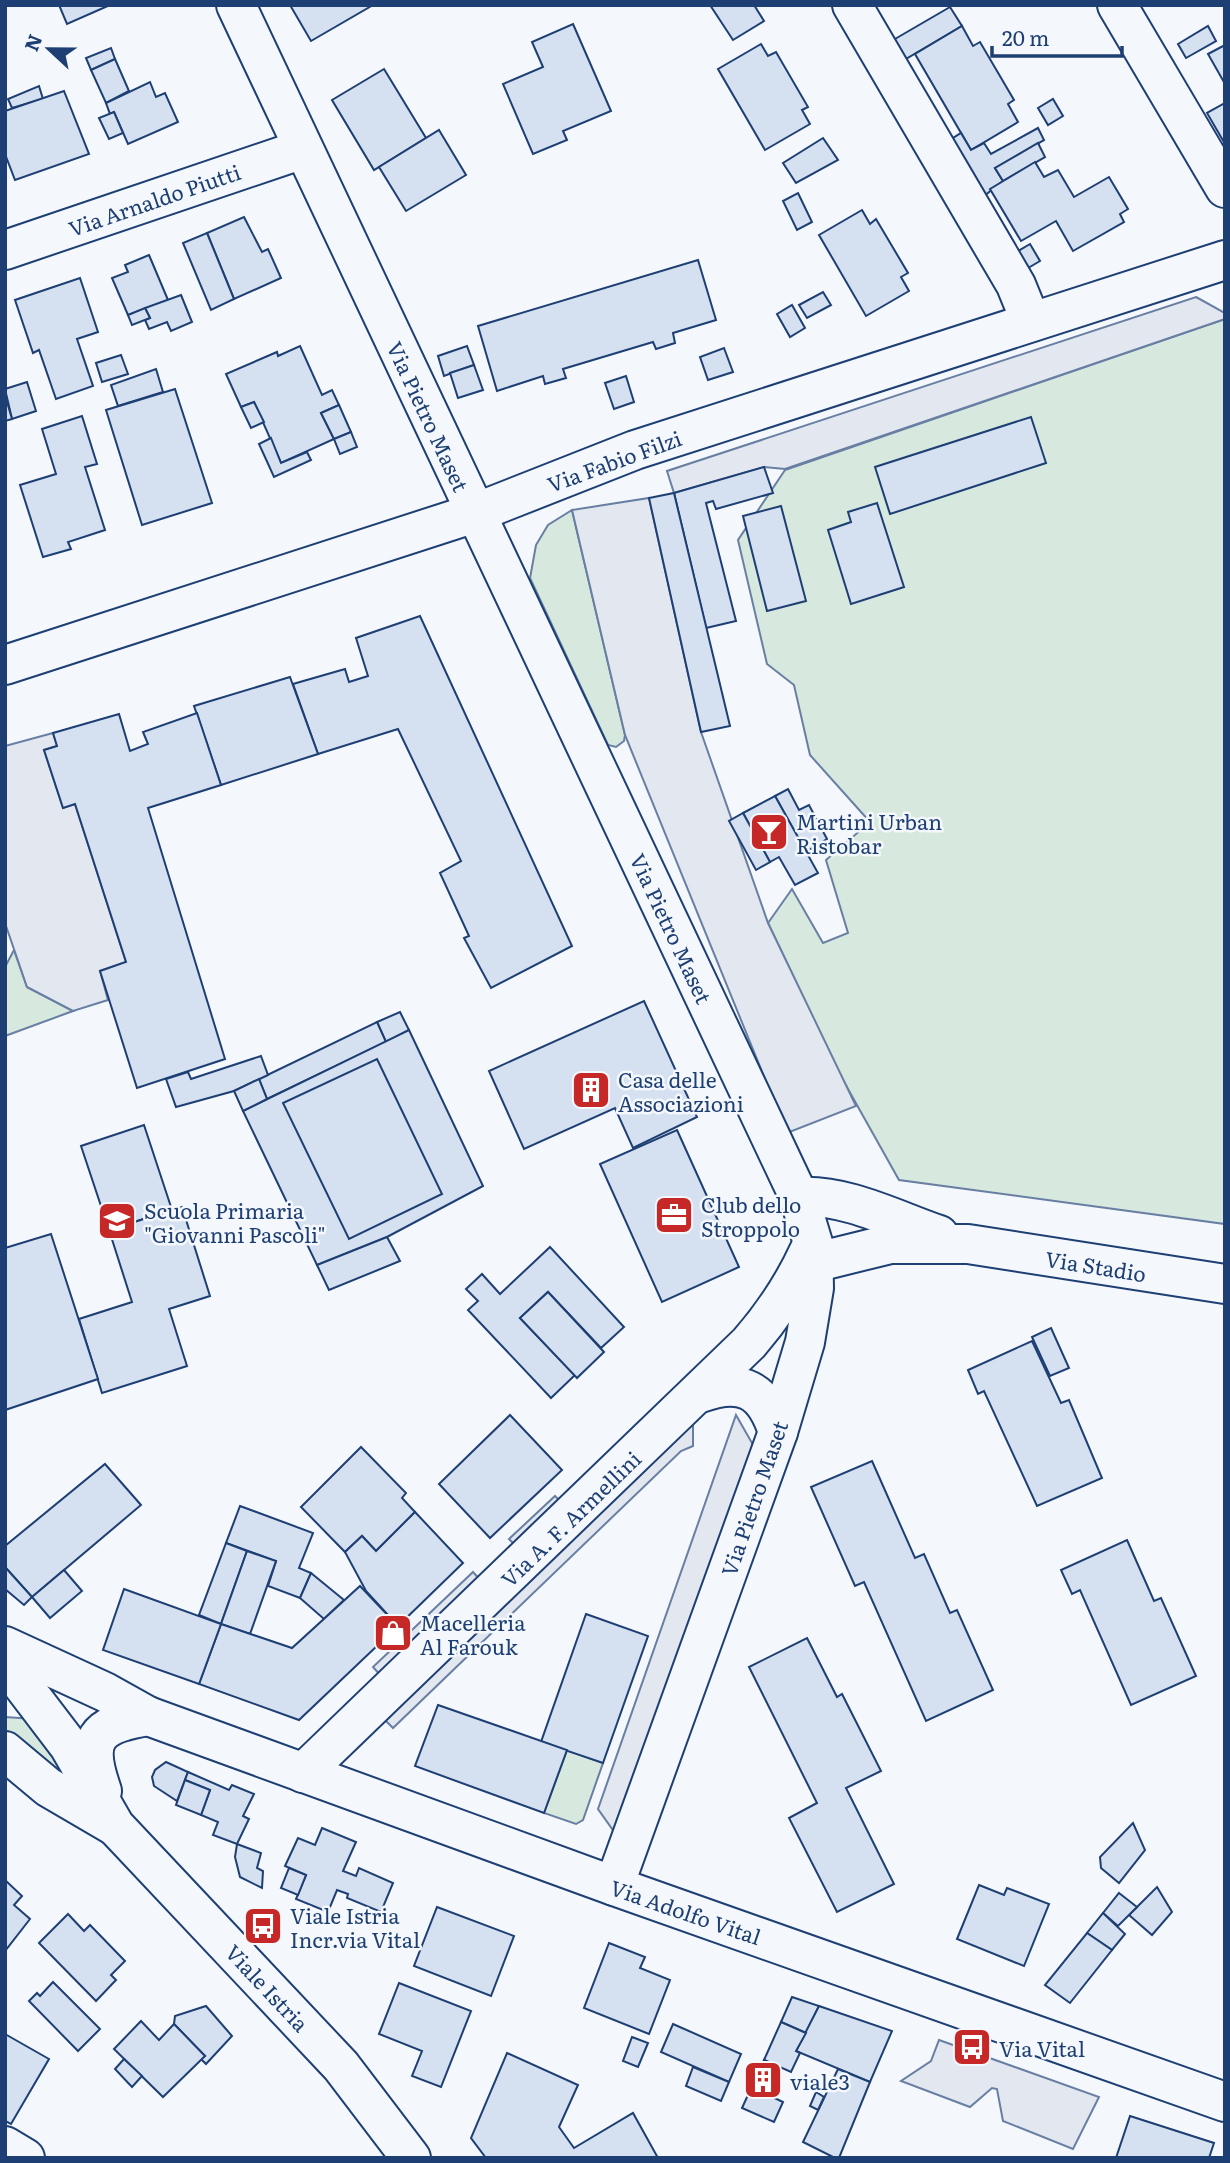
<svg xmlns="http://www.w3.org/2000/svg" width="1230" height="2163" font-family="Literata,serif">
<rect width="100%" height="100%" fill="#f4f7fb"/>
<g fill="#d7e8df" stroke="#687fa3" stroke-width="2">
<path d="M1225 319V1224L899 1180 839 1073 768 923 792 889 823 943 848 933 826 860 870 822 810 755 794 685 767 664 738 540 785 470Z"/>
<path d="M572 510 625 735 624 741 616 747 608 745 530 578 536 545 548 525Z"/>
<path d="M14 950 27 987 73 1011 5 1036V967Z"/>
<path d="M5 1717 34 1719 77 1784 5 1736Z"/>
<path d="M567 1750 603 1763 583 1820 576 1824 544 1813Z"/>
</g>
<g fill="#e3e8f0" stroke="#687fa3" stroke-width="2">
<path d="M1196 297 1225 313V319L785 469 764 467 674 493 667 471Z"/>
<path d="M649 498 701 732 768 923 856 1106 787 1133 625 735 572 510Z"/>
<path d="M53 733 57 746 44 750 63 808 75 804 126 962 100 971 108 1000 73 1011 27 987 5 923V746Z"/>
<path d="M736 1415 756 1450 620 1840 598 1809Z"/>
<path d="M693 1422V1446L681 1451 393 1728 382 1717Z"/>
<path d="M555 1496 564 1505 519 1549 509 1539Z"/>
<path d="M473 1572 482 1582 382 1677 373 1667Z"/>
<path d="M939 2040 1099 2097 1073 2149 1003 2121 997 2089 992 2088 970 2107 901 2081 931 2061Z"/>
</g>
<g fill="#d5e0f0" stroke="#1d3f73" stroke-width="2">
<path d="M59 5H110L67 24Z"/>
<path d="M290 5H373L311 41Z"/>
<path d="M710 5H754L764 21 733 40Z"/>
<path d="M950 7 962 26 887 70 876 50Z"/>
<path d="M573 24 611 111 563 131 567 140 533 154 503 84 543 67 532 42Z"/>
<path d="M962 26 973 46 980 42 1014 100 1008 104 1018 122 971 150 915 54Z"/>
<path d="M1208 26 1216 41 1186 58 1178 44Z"/>
<path d="M761 44 768 56 776 52 808 107 802 110 810 124 765 150 718 69Z"/>
<path d="M1225 45V84L1208 54Z"/>
<path d="M111 48 115 59 91 70 86 58Z"/>
<path d="M115 59 129 91 106 103 91 70Z"/>
<path d="M384 69 426 138 374 170 332 100Z"/>
<path d="M150 82 156 97 165 93 178 122 128 144 114 112 110 114 106 103Z"/>
<path d="M39 86 43 99 12 108 8 99Z"/>
<path d="M64 91 89 154 15 180 5 154V111Z"/>
<path d="M1053 99 1063 116 1048 125 1038 108Z"/>
<path d="M1225 103V144L1207 113Z"/>
<path d="M114 112 123 133 109 139 99 118Z"/>
<path d="M1038 128 1044 140 995 168 1003 181 979 200 945 143 961 133 971 150 984 143 991 154Z"/>
<path d="M439 130 466 175 406 211 379 167Z"/>
<path d="M823 138 838 160 796 183 783 163Z"/>
<path d="M1038 143 1045 157 1003 181 995 168Z"/>
<path d="M1035 162 1044 177 1058 170 1074 197 1109 177 1128 209 1120 214 1124 222 1073 251 1056 221 1021 241 990 189Z"/>
<path d="M798 193 812 222 797 230 783 201Z"/>
<path d="M862 210 870 224 876 219 908 273 901 277 909 291 866 316 819 235Z"/>
<path d="M244 217 262 252 268 249 281 278 234 299 207 233Z"/>
<path d="M207 233 234 299 211 310 183 243Z"/>
<path d="M1030 244 1040 261 1018 274 1008 257Z"/>
<path d="M149 255 168 300 128 315 112 278 128 272 125 265Z"/>
<path d="M698 260 716 320 673 333 675 343 656 349 653 342 563 369 566 378 545 384 543 376 497 391 478 326Z"/>
<path d="M80 278 98 332 77 339 93 386 56 399 39 350 33 353 15 300Z"/>
<path d="M823 292 831 305 807 318 799 305Z"/>
<path d="M181 295 192 322 171 331 167 322 149 329 145 320 150 318 145 308Z"/>
<path d="M792 305 805 328 790 337 777 314Z"/>
<path d="M145 308 150 318 132 325 128 315Z"/>
<path d="M300 346 322 395 332 390 339 405 321 413 334 439 281 463 254 402 241 407 226 374 277 352 278 356Z"/>
<path d="M467 346 474 365 444 376 438 356Z"/>
<path d="M724 348 733 372 708 380 700 357Z"/>
<path d="M121 355 128 374 102 382 96 363Z"/>
<path d="M474 365 483 390 458 398 450 373Z"/>
<path d="M156 369 163 392 118 406 111 385Z"/>
<path d="M626 376 634 402 614 409 605 383Z"/>
<path d="M27 382 36 411 12 419 5 389Z"/>
<path d="M175 389 212 503 142 525 106 410Z"/>
<path d="M5 395 12 419 5 421Z"/>
<path d="M254 402 264 422 251 428 241 407Z"/>
<path d="M339 405 351 432 334 439 321 413Z"/>
<path d="M82 416 97 464 85 467 105 530 68 542 71 549 43 557 20 485 56 474 42 429Z"/>
<path d="M1031 417 1046 463 890 514 875 467Z"/>
<path d="M351 432 357 447 340 454 334 439Z"/>
<path d="M271 438 281 463 307 452 311 460 274 477 259 444Z"/>
<path d="M764 467 773 493 716 509 713 501 706 503 736 621 706 628 674 493Z"/>
<path d="M674 493 730 726 701 732 649 498Z"/>
<path d="M877 503 904 587 851 604 828 530 851 522 848 512Z"/>
<path d="M781 506 806 601 767 611 743 516Z"/>
<path d="M420 616 572 946 491 988 464 938 469 936 440 873 461 861 398 729 318 754 293 684 345 669 349 682 368 676 356 638Z"/>
<path d="M290 677 318 754 221 785 194 706Z"/>
<path d="M197 713 221 785 148 808 225 1059 137 1088 100 971 126 962 75 804 63 808 44 750 57 746 53 733 119 714 130 751 148 744 143 732Z"/>
<path d="M788 789 799 810 809 805 827 839 806 852 775 796Z"/>
<path d="M775 796 818 873 795 885 779 857 770 862 743 813Z"/>
<path d="M743 813 770 862 756 870 729 821Z"/>
<path d="M644 1001 697 1117 633 1148 615 1108 524 1149 489 1071Z"/>
<path d="M400 1012 409 1030 386 1042 377 1022Z"/>
<path d="M377 1022 386 1042 267 1099 259 1079Z"/>
<path d="M409 1030 483 1186 387 1237 317 1265 243 1111Z"/>
<path d="M261 1056 268 1075 234 1091 176 1107 166 1079 188 1072 191 1079Z"/>
<path d="M377 1059 442 1194 349 1239 283 1103Z"/>
<path d="M259 1079 267 1099 243 1111 234 1091Z"/>
<path d="M144 1125 172 1210 109 1230 81 1146Z"/>
<path d="M677 1130 739 1267 662 1302 600 1164Z"/>
<path d="M182 1207 210 1296 169 1309 187 1366 102 1393 79 1319 132 1302 109 1230Z"/>
<path d="M51 1234 98 1379 5 1410V1248Z"/>
<path d="M387 1237 400 1261 329 1290 317 1265Z"/>
<path d="M550 1247 624 1327 601 1348 548 1292 520 1318 575 1375 551 1398 468 1310 478 1301 466 1289 482 1274 500 1294Z"/>
<path d="M548 1292 604 1352 577 1378 520 1318Z"/>
<path d="M1051 1328 1069 1368 1050 1376 1032 1337Z"/>
<path d="M1032 1341 1061 1403 1069 1400 1102 1478 1037 1506 984 1391 978 1394 968 1370Z"/>
<path d="M510 1415 562 1470 490 1538 439 1484Z"/>
<path d="M361 1447 406 1493 402 1498 415 1512 376 1551 362 1536 345 1552 301 1507Z"/>
<path d="M872 1461 915 1558 924 1554 950 1613 957 1610 993 1690 926 1721 864 1582 855 1586 811 1487Z"/>
<path d="M105 1464 141 1505 32 1597 5 1567V1546Z"/>
<path d="M240 1506 313 1533 299 1568 311 1573 300 1598 268 1586 276 1561 226 1543Z"/>
<path d="M415 1512 463 1563 398 1626 366 1591 345 1552 362 1536 376 1551Z"/>
<path d="M1127 1540 1154 1601 1161 1598 1196 1676 1131 1705 1080 1590 1072 1594 1061 1570Z"/>
<path d="M226 1543 247 1551 221 1624 199 1615Z"/>
<path d="M247 1551 276 1561 250 1634 221 1624Z"/>
<path d="M5 1567 32 1597 24 1605 5 1589Z"/>
<path d="M64 1570 82 1591 50 1618 32 1597Z"/>
<path d="M311 1573 344 1600 324 1619 300 1598Z"/>
<path d="M360 1586 398 1626 299 1720 199 1684 221 1624 292 1648Z"/>
<path d="M124 1589 221 1624 199 1684 103 1650Z"/>
<path d="M586 1614 648 1636 603 1763 541 1742Z"/>
<path d="M807 1638 837 1697 842 1694 881 1771 846 1788 894 1884 837 1912 789 1818 817 1803 749 1667Z"/>
<path d="M438 1705 567 1750 544 1813 415 1766Z"/>
<path d="M166 1762 188 1772 177 1801 154 1786 152 1777 155 1770Z"/>
<path d="M188 1772 229 1790 232 1785 254 1794 243 1816 249 1819 237 1844 213 1835 218 1822 201 1815 210 1790 185 1780Z"/>
<path d="M185 1780 210 1790 201 1815 176 1805Z"/>
<path d="M1133 1823 1145 1850 1119 1883 1101 1868 1100 1857Z"/>
<path d="M322 1828 356 1842 343 1871 356 1876 359 1868 393 1883 381 1912 347 1898 348 1894 337 1890 328 1912 296 1899 306 1875 285 1866 298 1838 315 1845Z"/>
<path d="M237 1844 261 1853 257 1868 263 1871 262 1888 240 1877 235 1857Z"/>
<path d="M289 1868 306 1875 298 1895 281 1888Z"/>
<path d="M5 1880 22 1896 14 1905 30 1919 5 1951Z"/>
<path d="M979 1885 1004 1895 1007 1888 1049 1904 1024 1966 957 1939Z"/>
<path d="M1157 1887 1172 1912 1152 1935 1129 1915Z"/>
<path d="M1119 1893 1137 1907 1118 1926 1103 1913Z"/>
<path d="M437 1907 514 1936 491 1996 414 1966Z"/>
<path d="M1103 1913 1125 1934 1112 1950 1087 1933Z"/>
<path d="M68 1914 84 1931 90 1925 125 1961 111 1975 116 1980 96 2001 39 1943Z"/>
<path d="M1087 1933 1112 1950 1070 2003 1045 1985Z"/>
<path d="M609 1943 645 1957 640 1968 670 1980 649 2034 584 2008Z"/>
<path d="M53 1982 100 2029 78 2051 29 2001 37 1993 40 1996Z"/>
<path d="M399 1983 471 2011 441 2087 412 2076 422 2051 379 2034Z"/>
<path d="M792 1997 819 2006 806 2033 781 2022Z"/>
<path d="M206 2006 232 2036 206 2064 201 2059 205 2056 174 2024 175 2016Z"/>
<path d="M819 2006 892 2031 870 2082 796 2051Z"/>
<path d="M141 2021 159 2040 174 2024 205 2056 163 2097 114 2049Z"/>
<path d="M781 2022 806 2033 796 2051 800 2053 791 2072 764 2060Z"/>
<path d="M673 2024 741 2054 729 2082 661 2052Z"/>
<path d="M5 2034 49 2059 11 2124 5 2121Z"/>
<path d="M632 2037 648 2043 638 2067 623 2061Z"/>
<path d="M507 2053 578 2085 559 2127 574 2148 633 2113 658 2158H486L471 2138Z"/>
<path d="M124 2059 142 2076 132 2087 115 2069Z"/>
<path d="M764 2060 778 2066 766 2094 783 2102 774 2122 742 2108Z"/>
<path d="M693 2067 729 2082 721 2101 686 2086Z"/>
<path d="M838 2069 870 2082 839 2158H835L803 2142Z"/>
<path d="M816 2092 824 2097 818 2110 810 2106Z"/>
<path d="M1130 2116 1214 2143 1209 2158H1116Z"/>
</g>
<g fill="none" stroke-linecap="round" stroke-linejoin="round">
<g stroke="#1d3f73" stroke-width="42">
<g id="minor">
<path d="M236 5 799 1197 813 1243 814 1288 805 1342 778 1432 614 1886"/>
<path d="M852 5 1016 285 1031 322"/>
<path d="M1117 5 1225 188"/>
<path d="M5 250 303 149"/>
<path d="M799 1197C846 1194 895 1220 939 1235"/>
<path d="M813 1263 890 1244H968L1225 1284"/>
<path d="M700 1393C742 1378 764 1389 778 1432"/>
<path d="M303 1773 749 1343C774 1314 793 1286 809 1251"/>
<path d="M5 2146 25 2158"/>
</g>
</g>
<g stroke="#1d3f73" stroke-width="42">
<g id="tertiary">
<path d="M5 665 475 513 635 450 1225 260"/>
<path d="M5 1646 105 1692 148 1716 614 1886 1225 2102"/>
<path d="M5 1662 69 1746 115 1826 341 2066 411 2158"/>
<path d="M5 1751 48 1787 113 1825"/>
<path d="M102 1791C84 1739 94 1725 148 1716"/>
</g>
</g>
<use href="#minor" stroke="#f4f7fb" stroke-width="38"/>
<use href="#tertiary" stroke="#f4f7fb" stroke-width="38"/>
</g>
<defs>
<g id="bar-square" transform="scale(2.0125)"><rect x="-9" y="-9" width="18" height="18" rx="4" fill="#c62828" stroke="#f4f7fb"/><path d="M-6-5H6L.8 .8V4.5H3.5V6h-7V4.5H-.8V.8Z" fill="#fff"/></g>
<g id="building-square" transform="scale(2.0125)"><rect x="-9" y="-9" width="18" height="18" rx="4" fill="#c62828" stroke="#f4f7fb"/><path d="M-4-6H4V6H1V3H-1V6H-4ZM-2.5-4.3h1.7v1.8h-1.7ZM.8-4.3h1.7v1.8H.8ZM-2.5-1h1.7V.8h-1.7ZM.8-1h1.7V.8H.8Z" fill="#fff"/></g>
<g id="office-square" transform="scale(2.0125)"><rect x="-9" y="-9" width="18" height="18" rx="4" fill="#c62828" stroke="#f4f7fb"/><path d="M-6-3h4V-5.5h4V-3h4V5H-6ZM-1-4.5V-3h2v-1.5ZM-6 0V1H6V0Z" fill="#fff"/></g>
<g id="school-square" transform="scale(2.0125)"><rect x="-9" y="-9" width="18" height="18" rx="4" fill="#c62828" stroke="#f4f7fb"/><path d="M0-5L7-2L0 1L-7-2ZM-4 1L0 2.5L4 1V4Q0 6-4 4Z" fill="#fff"/></g>
<g id="shop-square" transform="scale(2.0125)"><rect x="-9" y="-9" width="18" height="18" rx="4" fill="#c62828" stroke="#f4f7fb"/><path d="M-5-2.5h2.3a2.7 3.5 0 0 1 5.4 0H5L5.5 6h-11ZM-1.5-2.5h3a1.5 2.3 0 0 0-3 0Z" fill="#fff"/></g>
<g id="bus-square" transform="scale(2.0125)"><rect x="-9" y="-9" width="18" height="18" rx="4" fill="#c62828" stroke="#f4f7fb"/><path d="M-5-6H5V4H4V6H2V4H-2V6H-4V4H-5ZM-3.5-4V0h7V-4ZM-3.5 1.2v1.5H-2V1.2ZM2 1.2v1.5H3.5V1.2Z" fill="#fff"/></g>
</defs>
<g fill-rule="evenodd">
<use href="#bar-square" x="769" y="832"/>
<use href="#building-square" x="591" y="1090"/>
<use href="#office-square" x="674" y="1215"/>
<use href="#school-square" x="117" y="1221"/>
<use href="#shop-square" x="393" y="1633"/>
<use href="#bus-square" x="263" y="1926"/>
<use href="#bus-square" x="972" y="2047"/>
<use href="#building-square" x="763" y="2080"/>
</g>
<g text-anchor="middle" dominant-baseline="central" stroke-width="5" stroke-linejoin="round" paint-order="stroke">
<g font-size="21" fill="#1d3f73" stroke="#f4f7fb">
<text transform="translate(154 199) rotate(-19)">Via Arnaldo Piutti</text>
<text transform="translate(429 416) rotate(65)">Via Pietro Maset</text>
<text transform="translate(614 460) rotate(-20)">Via Fabio Filzi</text>
<text transform="translate(672 928) rotate(65)">Via Pietro Maset</text>
<text transform="translate(1096 1265) rotate(9)">Via Stadio</text>
<text transform="translate(753 1498) rotate(-71)">Via Pietro Maset</text>
<text transform="translate(570 1518) rotate(-44)">Via A. F. Armellini</text>
<text transform="translate(686 1911) rotate(19)">Via Adolfo Vital</text>
<text transform="translate(268 1987) rotate(47)">Viale Istria</text>
</g>
<g font-size="21" fill="#1d3f73" stroke="#f4f7fb" text-anchor="start">
<text x="796" y="820">Martini Urban<tspan x="796" dy="24">Ristobar</tspan></text>
<text x="618" y="1078">Casa delle<tspan x="618" dy="24">Associazioni</tspan></text>
<text x="701" y="1203">Club dello<tspan x="701" dy="24">Stroppolo</tspan></text>
<text x="144" y="1209">Scuola Primaria<tspan x="144" dy="24">"Giovanni Pascoli"</tspan></text>
<text x="420" y="1621">Macelleria<tspan x="420" dy="24">Al Farouk</tspan></text>
<text x="290" y="1914">Viale Istria<tspan x="290" dy="24">Incr.via Vital</tspan></text>
<text x="999" y="2047">Via Vital</text>
<text x="790" y="2080">viale3</text>
</g>
</g>
<rect width="1230" height="2163" fill="none" stroke="#1d3f73" stroke-width="14"/>
<g transform="translate(49 49) rotate(292)" stroke="#f4f7fb" stroke-width="5" paint-order="stroke">
<path d="M0-5L12 26L0 18L-12 26Z" fill="#1d3f73"/>
<text y="-10" font-size="19" font-weight="bold" text-anchor="middle" fill="#1d3f73">N</text>
</g>
<path d="M992 46v10h130v-10" fill="none" stroke="#1d3f73" stroke-width="3.5"/>
<text x="1002" y="46" font-size="21" fill="#1d3f73" stroke="#f4f7fb" stroke-width="5" paint-order="stroke">20 m</text>
</svg>
